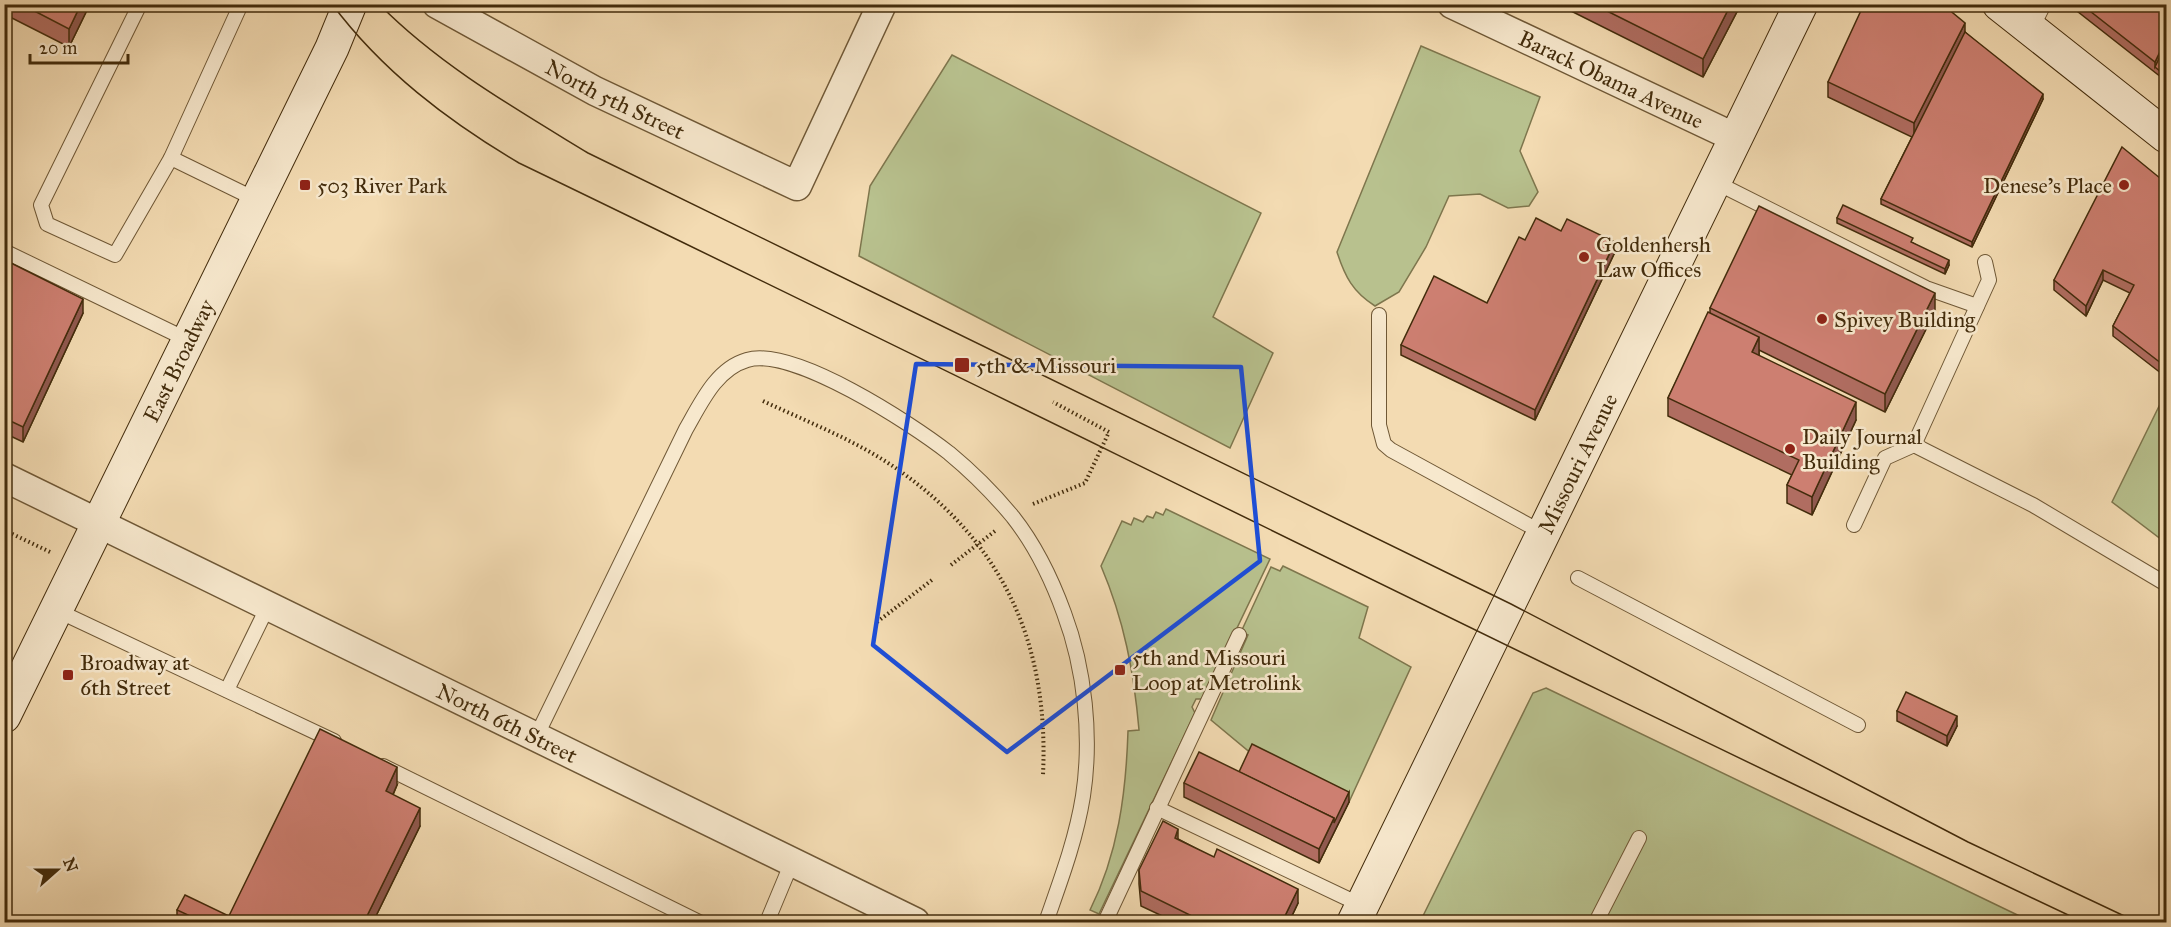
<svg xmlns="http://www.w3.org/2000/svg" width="2171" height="927" font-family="'IM FELL Great Primer',serif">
<rect width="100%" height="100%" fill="#f3dbb2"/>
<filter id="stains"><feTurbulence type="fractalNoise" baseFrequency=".00333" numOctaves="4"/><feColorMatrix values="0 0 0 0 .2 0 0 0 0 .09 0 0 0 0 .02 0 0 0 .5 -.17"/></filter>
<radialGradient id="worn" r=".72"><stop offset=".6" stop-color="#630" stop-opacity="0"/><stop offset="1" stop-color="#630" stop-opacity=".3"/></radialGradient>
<g fill="#b8c18e" stroke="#7e764d" stroke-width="1.5">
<path d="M1421 46 1540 97 1520 151 1538 192 1529 206 1508 208 1480 194 1449 196 1426 247 1399 292 1375 306C1353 292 1345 277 1337 252Z"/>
<path d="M952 55 1261 213 1213 317 1273 353 1230 448 859 256 870 186Z"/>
<path d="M2166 392V543L2112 502Z"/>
<path d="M1166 509 1270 559 1203 699H1196L1192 707 1195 713 1099 914 1090 910C1118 854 1126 794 1128 731L1139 730C1134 672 1124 620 1101 566L1122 521 1131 525 1134 518 1143 522 1147 516 1153 518 1156 512 1163 515Z"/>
<path d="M1283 566 1368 607 1359 638 1411 667 1349 802 1252 754 1211 720 1248 635 1241 632 1271 567 1280 571Z"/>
<path d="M1546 688 2032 922H1420L1533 693Z"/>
</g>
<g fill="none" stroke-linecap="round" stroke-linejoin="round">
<g stroke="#6f5836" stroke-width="16">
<g id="service">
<path d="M140 4 41 205 47 224 115 255 171 158 241 4"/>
<path d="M2031 30 2044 4"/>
<path d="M171 158 257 200"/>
<path d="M1715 182 1926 288 1977 306"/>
<path d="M4 260 8 253 188 340"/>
<path d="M1379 315V425L1384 444 1391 450 1543 533"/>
<path d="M1914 445 2033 505 2166 584"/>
<path d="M1854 525 1885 458 1914 445 1989 280 1985 262"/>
<path d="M1578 578 1858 725"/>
<path d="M56 610 334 741"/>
<path d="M227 690 268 606"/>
<path d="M536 737 686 429C701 403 716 369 747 360 793 346 912 424 949 453 972 472 994 494 1013 517 1035 545 1052 580 1064 613 1085 669 1092 737 1083 796 1076 840 1060 882 1046 922"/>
<path d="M383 766 699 922"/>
<path d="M1157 808 1363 906"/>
<path d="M767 922 792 862"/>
<path d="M1105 922 1239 635"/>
<path d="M1596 922 1639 838"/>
</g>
</g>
<g stroke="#6f5836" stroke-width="31">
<g id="minor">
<path id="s1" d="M437 4 595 91 797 186 882 4"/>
<path id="s2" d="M1452 4 1736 138"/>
<path id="s3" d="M4 477 915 922"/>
</g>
</g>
<g stroke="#432c0c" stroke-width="35">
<g id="secondary">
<path d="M1999 4 2166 136"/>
<path id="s4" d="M4 716 332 48 350 4"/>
<path id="s5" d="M1354 922 1801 4"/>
</g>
</g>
<g stroke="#432c0c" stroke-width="4" stroke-dasharray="1.5 3" stroke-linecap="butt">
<path d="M763 401C808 422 857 441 897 469 1005 544 1049 646 1043 775"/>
<path d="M1033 504 1085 483 1109 432 1053 402"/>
<path d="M4 530 50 552"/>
<path d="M951 565 995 531"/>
<path d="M877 622 932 580"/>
</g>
<use href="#service" stroke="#f7e8cd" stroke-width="14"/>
<use href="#minor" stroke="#f7e8cd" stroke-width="28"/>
<use href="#secondary" stroke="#f7e8cd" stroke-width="33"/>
<g stroke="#432c0c" stroke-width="1.5">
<path d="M332 4C382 71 448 121 519 163 1041 415 1559 675 2083 922"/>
<path d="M379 4C439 65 516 109 588 153L1511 604 1968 842 2137 922"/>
</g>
</g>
<g fill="#b06d61" stroke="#432c0c" stroke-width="1.5">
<path d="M4 4H90L69 47 4 14Z"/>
<path d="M1557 4H1741L1703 77Z"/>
<path d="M2068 4H2166V81Z"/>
<path d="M1965 32 2043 99 1972 247 1881 204V199L1912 137 1828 97V82Z"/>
<path d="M2166 183V377L2113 336V326L2130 293 2103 280 2086 316 2054 290V280Z"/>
<path d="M1837 218 1913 243 1949 265 1945 274 1837 223Z"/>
<path d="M1561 231 1615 252 1535 420 1401 355V345L1487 303 1525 240Z"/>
<path d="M4 277 83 313 23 442 4 433Z"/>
<path d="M1710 308 1935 311 1885 412 1759 350V356L1856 420 1812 515 1787 503V485L1792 475 1668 416V398L1710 313Z"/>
<path d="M1897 711 1957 726 1947 746 1897 721Z"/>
<path d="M1239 772 1349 802 1319 863 1184 797V783Z"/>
<path d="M397 785 393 795 420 826 373 922H192L177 915V910L229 916Z"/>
<path d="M1178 839 1298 903 1289 922H1175L1141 906 1139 884V870Z"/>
</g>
<g fill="#90594f" stroke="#432c0c" stroke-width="1.5">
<path d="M81 4H90L69 47V29Z"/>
<path d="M1731 4H1741L1703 77V59Z"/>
<path d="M1965 23V37L1914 137V123Z"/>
<path d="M2166 39V49L2155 67V62Z"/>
<path d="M2043 94V99L1972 247V242Z"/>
<path d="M1615 242V252L1535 420V410Z"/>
<path d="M1949 260V265L1945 274V269Z"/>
<path d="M2103 270V280L2086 316V306Z"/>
<path d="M1935 293V311L1885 412V394Z"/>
<path d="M83 299V313L23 442V427Z"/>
<path d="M1759 337V355L1752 370V352Z"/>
<path d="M1856 402V420L1812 515V497Z"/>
<path d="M1957 716V726L1947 746V736Z"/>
<path d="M397 767V785L386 810V791Z"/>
<path d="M1349 792V802L1319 863V849L1334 818Z"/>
<path d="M420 808V826L373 922H364Z"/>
<path d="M1178 829V844L1175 838Z"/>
<path d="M1298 889V903L1289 922H1282Z"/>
</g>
<g fill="#cd7f71" stroke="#432c0c" stroke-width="1.5">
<path d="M21 4H81L69 29Z"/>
<path d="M1593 4H1731L1703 59Z"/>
<path d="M1864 4H1942L1965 23 1914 123 1828 82Z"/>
<path d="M2081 4H2166V39L2155 62Z"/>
<path d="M1965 32 2043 94 1972 242 1881 199Z"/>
<path d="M2166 44V76L2155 67Z"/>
<path d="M2122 147 2166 183V367L2113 326 2134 285 2103 270 2086 306 2054 280Z"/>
<path d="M1843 205 1913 238 1911 242 1949 260 1945 269 1837 218Z"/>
<path d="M1759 206 1935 293 1885 394 1710 308Z"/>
<path d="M1536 218 1561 231 1567 219 1615 242 1535 410 1401 345 1434 276 1487 303 1519 237 1525 240Z"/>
<path d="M11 263 83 299 23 427 4 418V277Z"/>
<path d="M1708 312 1759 337 1752 352 1856 402 1812 497 1787 485 1799 460 1668 398Z"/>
<path d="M1906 692 1957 716 1947 736 1897 711Z"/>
<path d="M320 729 397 767 386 791 420 808 364 922H226Z"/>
<path d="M1252 744 1349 792 1334 823V818L1239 772Z"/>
<path d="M1199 752 1334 818 1319 849 1184 783Z"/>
<path d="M1163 821 1178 829 1175 838 1214 857 1217 849 1298 889 1282 922H1204L1141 891 1139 870Z"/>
<path d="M185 895 229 916 226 922H203L177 910Z"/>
</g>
<path fill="none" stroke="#1d4ed8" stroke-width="4.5" stroke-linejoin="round" d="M916 364 1241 367 1260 561 1007 752 873 645Z"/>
<g fill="#8f2418" stroke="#f7e8cd" stroke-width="2">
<rect x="299" y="179" width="12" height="12" rx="3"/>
<circle cx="2124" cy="185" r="6"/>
<circle cx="1584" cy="257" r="6"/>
<circle cx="1822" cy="319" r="6"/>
<rect x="954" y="357" width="16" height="16" rx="3"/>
<circle cx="1790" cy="449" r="6"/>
<rect x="1114" y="664" width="12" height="12" rx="3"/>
<rect x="62" y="669" width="12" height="12" rx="3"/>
</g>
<g text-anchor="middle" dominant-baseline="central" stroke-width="5" stroke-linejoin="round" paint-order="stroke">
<g font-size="22" fill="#432c0c" stroke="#f7e8cd">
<text stroke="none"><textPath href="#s2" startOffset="176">Barack Obama Avenue</textPath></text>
<text stroke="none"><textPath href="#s1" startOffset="202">North 5th Street</textPath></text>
<text stroke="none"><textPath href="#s4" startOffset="396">East Broadway</textPath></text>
<text stroke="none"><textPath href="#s5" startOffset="510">Missouri Avenue</textPath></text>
<text stroke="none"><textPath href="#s3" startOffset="560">North 6th Street</textPath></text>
</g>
<g font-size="22" fill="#432c0c" stroke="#f7e8cd" text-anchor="start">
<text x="317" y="185">503 River Park</text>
<text x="2112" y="185" text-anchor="end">Denese's Place</text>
<text x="1596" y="244">Goldenhersh<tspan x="1596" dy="25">Law Offices</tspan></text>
<text x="1834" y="319">Spivey Building</text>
<text x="976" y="365">5th &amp; Missouri</text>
<text x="1802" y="436">Daily Journal<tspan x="1802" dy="25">Building</tspan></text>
<text x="1132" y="657">5th and Missouri<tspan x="1132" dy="25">Loop at Metrolink</tspan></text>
<text x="80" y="662">Broadway at<tspan x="80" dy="25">6th Street</tspan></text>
</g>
</g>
<rect width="2171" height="927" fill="none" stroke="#f3dbb2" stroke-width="24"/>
<rect x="6" y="6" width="2159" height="915" fill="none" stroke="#432c0c" stroke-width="3"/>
<rect x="12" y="12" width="2147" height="903" fill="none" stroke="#432c0c" stroke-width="1.5"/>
<g transform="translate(57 870) rotate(69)" stroke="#f7e8cd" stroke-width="4.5" paint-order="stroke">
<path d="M0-4.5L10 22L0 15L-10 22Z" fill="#432c0c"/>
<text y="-9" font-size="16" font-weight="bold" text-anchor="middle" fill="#432c0c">N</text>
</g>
<path d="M30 54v9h98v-9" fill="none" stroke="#432c0c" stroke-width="3"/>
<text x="39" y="54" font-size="18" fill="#432c0c" stroke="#f7e8cd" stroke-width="4.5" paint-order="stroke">20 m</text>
<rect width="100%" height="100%" filter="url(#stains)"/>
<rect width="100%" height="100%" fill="url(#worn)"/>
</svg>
